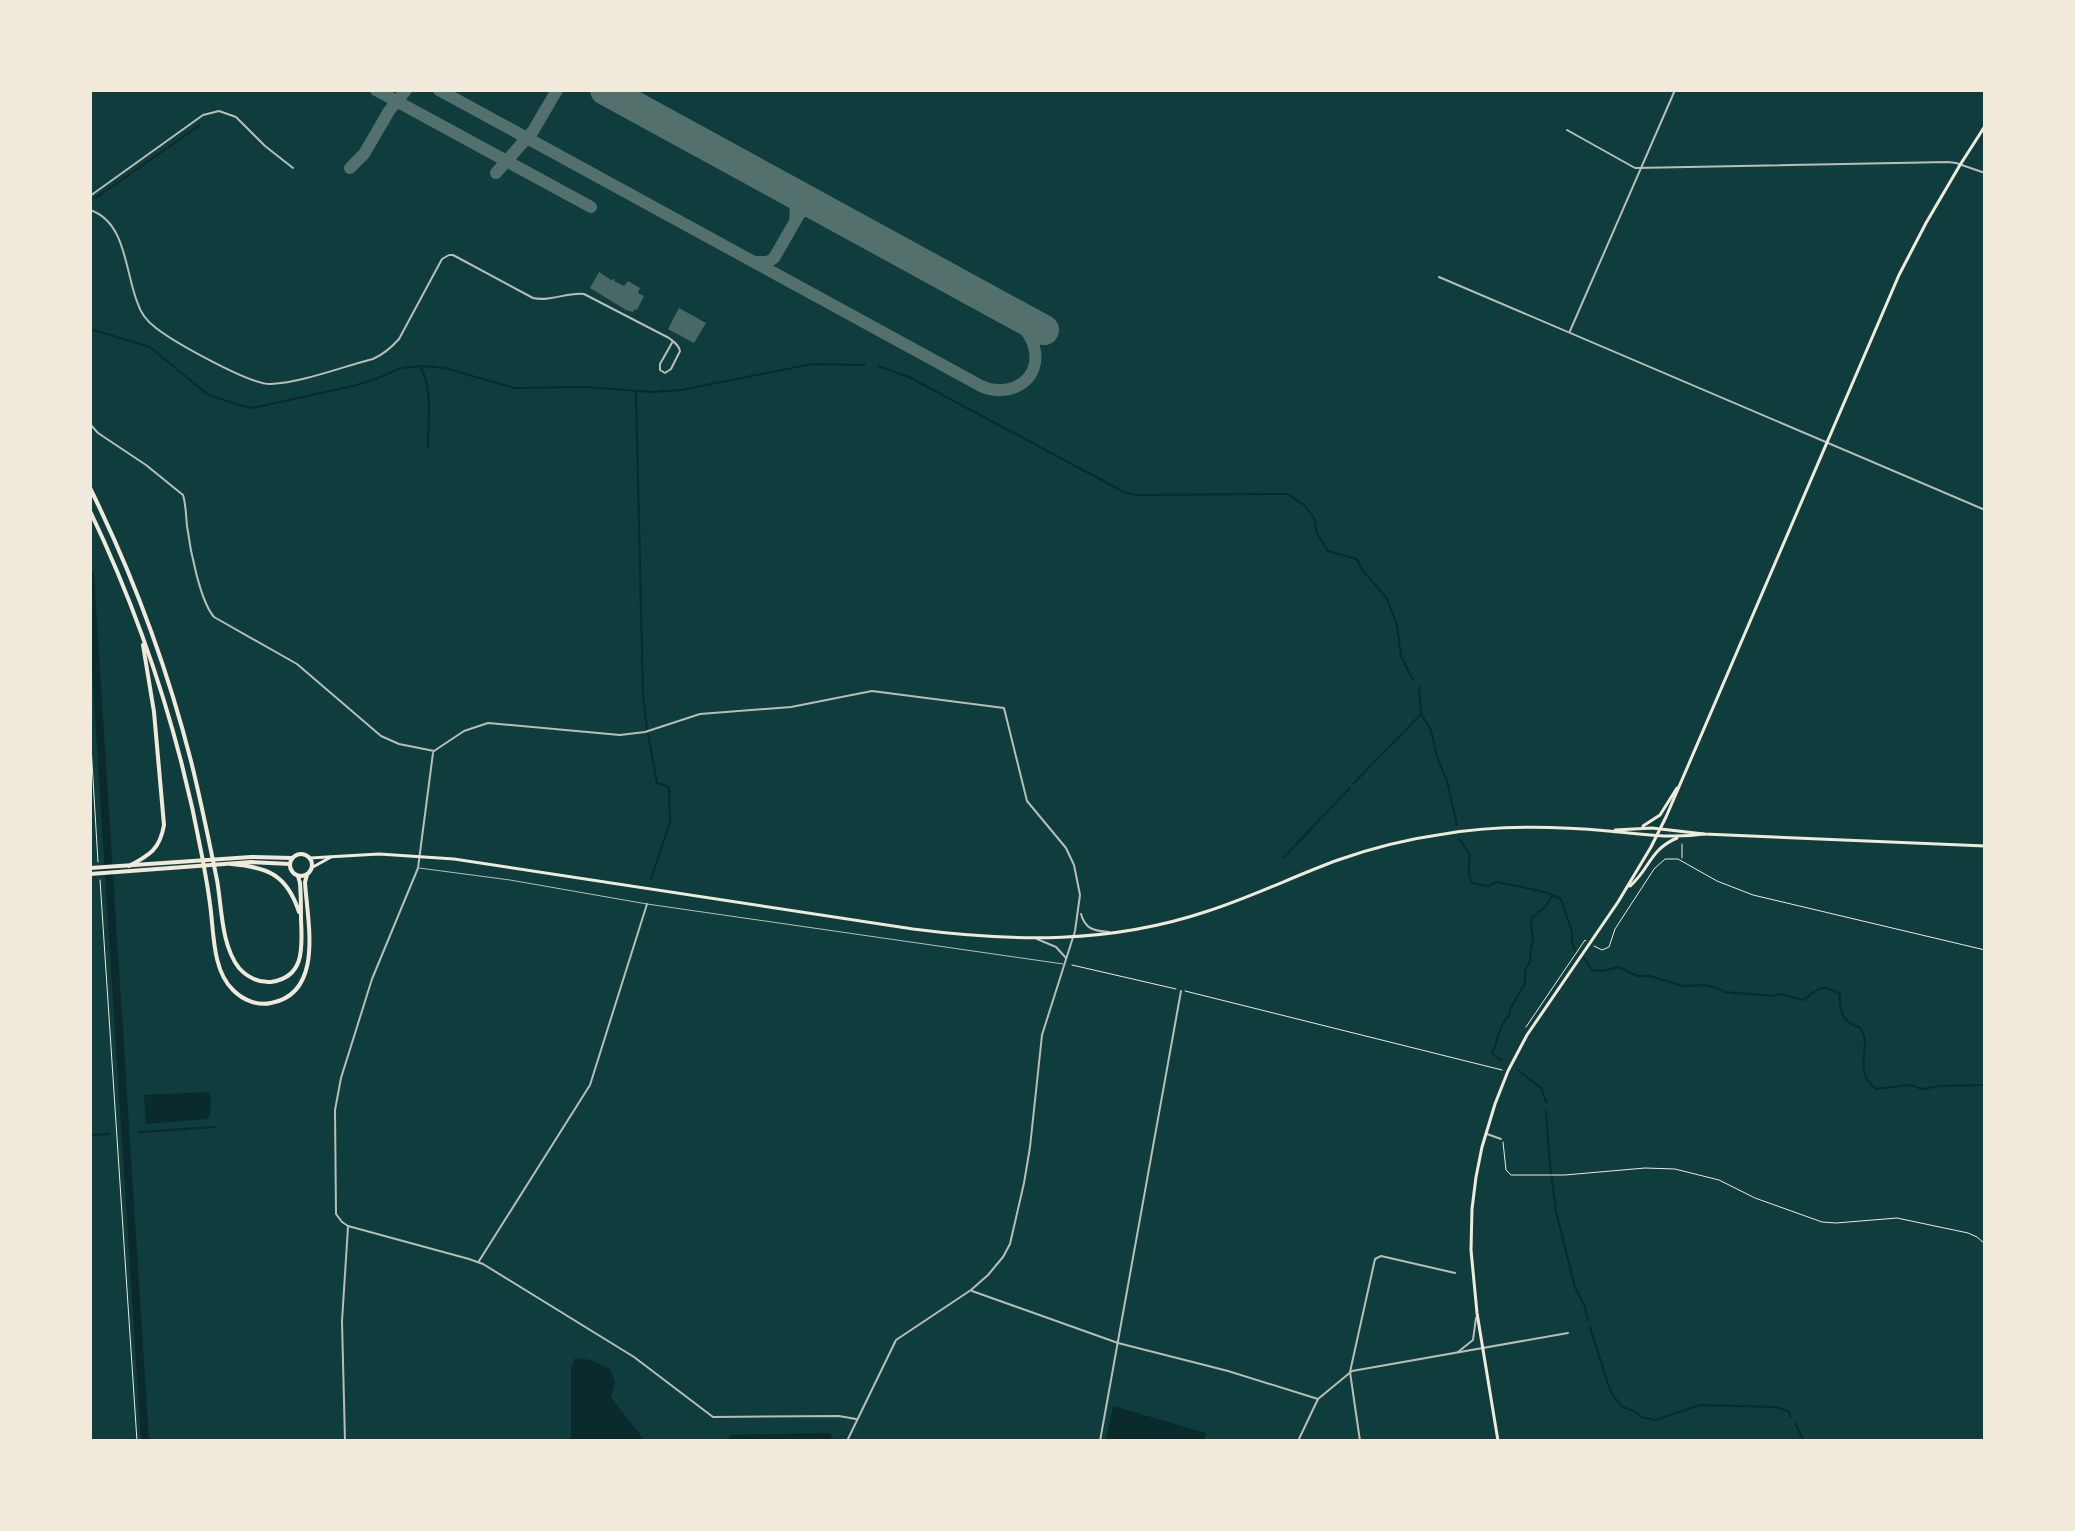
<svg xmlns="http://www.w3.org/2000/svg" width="2075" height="1531" font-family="Inter,sans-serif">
<rect width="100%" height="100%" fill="#0f3d3e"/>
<g fill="#0a2a2b">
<path d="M209 1092 211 1099 210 1116 207 1119 146 1124 144 1095Z"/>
<path d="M575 1358 591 1360 610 1369 615 1382 611 1397 645 1441H571V1369Z"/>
<path d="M1113 1406 1206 1433 1204 1441H1106Z"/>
<path d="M830 1433 834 1441H727L731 1435Z"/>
</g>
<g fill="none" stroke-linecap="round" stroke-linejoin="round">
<g stroke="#0a2a2b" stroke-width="2">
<path d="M107 190 200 125"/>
<path d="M96 198 105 191"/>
<path d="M90 329 150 347 207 394 238 405 253 408 353 386 376 379 401 368 421 366 445 368 514 388 585 387 652 392 681 390 812 364 865 365"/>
<path d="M878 366 909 377 1124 492 1137 495 1288 494 1304 505 1314 518 1317 534 1328 551 1357 559 1361 568 1387 599 1397 625 1401 656 1413 680"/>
<path d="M421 367C433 391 428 422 428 448"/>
<path d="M636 392 643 695 647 729"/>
<path d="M1419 687 1421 714 1431 730 1437 757 1447 781 1457 825"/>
<path d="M648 734 657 783 669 787 670 822 651 879"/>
<path d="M1353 784 1421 714"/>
<path d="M1459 839 1470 855C1469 864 1467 874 1472 883L1489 886 1497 882C1518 887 1542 889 1561 899L1572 932V943L1575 950"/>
<path d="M1283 858 1350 788"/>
<path d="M1584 958 1592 970 1601 971 1619 967 1637 976H1650L1683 986 1705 985 1717 988 1724 992 1773 996 1781 994 1804 1000C1819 988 1822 983 1840 994 1839 1011 1842 1022 1860 1028 1872 1044 1857 1062 1867 1079 1869 1083 1873 1086 1876 1089L1910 1085 1922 1089 1940 1086 1985 1085"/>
<path d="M1501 1060 1492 1054C1498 1041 1499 1025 1509 1016L1510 1009 1525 983V970L1529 964 1531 957 1530 954 1533 939 1531 928 1532 918 1546 906 1552 896"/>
<path d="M1518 1070 1541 1088 1546 1102"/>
<path d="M1546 1111 1550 1165 1556 1211 1575 1287 1585 1307 1588 1320"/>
<path d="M139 1132 215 1127"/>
<path d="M90 1135 109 1134"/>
<path d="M1590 1327 1609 1387 1614 1397 1623 1407 1634 1411 1641 1417 1655 1420 1700 1405 1776 1407 1788 1411 1791 1417"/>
<path d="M1795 1423 1804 1441"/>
</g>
<path stroke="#0a2a2b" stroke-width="8" d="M90 575 145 1441"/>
<g stroke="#53706d" stroke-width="12">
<path d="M376 90 591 207"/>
<path d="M439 90 981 386C1009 399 1043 380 1034 347 1030 331 1015 317 1002 307"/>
<path d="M350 168 364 154 389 111 406 90"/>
<path d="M496 173 533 131 557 90"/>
<path d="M780 186C792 195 798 205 795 221"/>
<path d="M756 262H768L774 258 800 213 810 207 822 208"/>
</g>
<path stroke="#53706d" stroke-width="30" d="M605 90 1044 330"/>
</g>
<g fill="#486865">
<path d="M599 272 611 280 615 279 614 281 624 286 628 281 640 288 638 293 644 296 637 310 635 309 633 312 626 310 590 288Z"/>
<path d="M679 308 706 323 694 343 668 329Z"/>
</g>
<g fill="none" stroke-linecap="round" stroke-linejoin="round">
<g stroke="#f1e9da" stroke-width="1">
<path d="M90 729 98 862"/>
<path d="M1682 844V858"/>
<path d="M100 880 137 1441"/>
<path d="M1594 946 1602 950 1609 947 1615 929 1654 869 1665 859H1678L1717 881 1753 895 1985 950"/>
<path d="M1072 965 1176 989"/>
<path d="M1185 991 1502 1070"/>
<path d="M1526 1027 1585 940 1586 941"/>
<path d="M1503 1142 1506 1170 1511 1175H1565L1645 1168 1675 1169 1719 1180 1755 1198 1822 1222 1836 1223 1897 1218 1968 1233 1977 1237 1985 1244"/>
</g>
<path stroke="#b8beb3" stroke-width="1" d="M419 868 510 880 647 904 1063 964"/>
<g stroke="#b8beb3" stroke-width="2">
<path d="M1567 130 1635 168 1948 162 1956 163 1985 173"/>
<path d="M90 196 203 115 219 111 236 117 265 146 293 168"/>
<path d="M90 210C127 222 125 274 138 304 141 314 148 322 156 328 174 342 250 385 271 384 304 382 341 367 373 359 384 354 391 348 399 339L442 259 449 255H453L533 298C551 302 566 292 584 294L669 338C674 342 679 345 680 351L671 369 665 373 660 370V364L673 341"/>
<path d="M1439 277 1985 510"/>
<path d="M1570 331 1675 90"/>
<path d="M90 424 98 433 146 465 183 495C186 505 186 516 187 526 190 549 200 601 214 617L297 664 381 736 399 744 434 751"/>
<path d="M434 751 464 731 488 723 620 735 645 732 700 714 791 707 872 691 1004 708 1027 801 1066 848 1074 865 1080 895 1075 931 1042 1035 1030 1147 1024 1183 1010 1244 1003 1257 988 1275 971 1290 896 1340 847 1441"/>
<path d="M433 753 418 868 372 979 341 1078 335 1110 336 1214 342 1222 348 1226 469 1259 483 1264 634 1357 713 1417 839 1416 856 1419"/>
<path d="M1081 914C1085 929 1094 931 1109 932"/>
<path d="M1037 939 1056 947 1066 958"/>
<path d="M1487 1134 1501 1139"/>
<path d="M479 1261 590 1085 647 904"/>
<path d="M972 1291 1118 1343 1228 1371 1318 1399"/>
<path d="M1458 1352 1473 1340 1476 1318"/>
<path d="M345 1441 342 1321 348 1227"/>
<path d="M1100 1441 1181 991"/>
<path d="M1298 1441 1318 1399 1352 1371 1568 1333"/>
<path d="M1360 1441 1350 1372 1375 1259 1381 1256 1455 1273"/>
</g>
<g stroke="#f1e9da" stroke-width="3">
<path d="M1643 826 1660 815 1677 788"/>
<path d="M1615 830 1652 828 1704 834 1985 846"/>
<path d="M310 858 379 854 454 859 913 929C1014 942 1110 944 1208 911 1252 897 1294 876 1338 860 1372 848 1408 839 1444 834 1497 825 1554 826 1608 831 1640 834 1672 839 1704 834"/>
<path d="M313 867 331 857"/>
<path d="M1630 886C1650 869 1649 850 1677 838"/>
<path d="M1498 1441 1477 1313 1471 1250 1472 1209 1476 1177 1482 1147 1495 1104 1508 1071 1527 1035 1618 902 1651 847 1666 817 1899 275 1926 223 1960 165 1985 126"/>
</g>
<g stroke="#f1e9da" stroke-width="4">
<circle cx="301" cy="865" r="11"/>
<path d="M90 868 251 857 292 858"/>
<path d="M90 874 251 862 290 864"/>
</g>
<g stroke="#f1e9da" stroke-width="4">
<path d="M90 488C133 575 167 667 191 761 201 801 209 841 217 880 222 908 221 945 239 968 247 977 259 983 271 982 306 977 302 945 301 919 301 907 301 895 300 883L298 876"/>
<path d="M90 511C142 620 180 737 202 856 205 872 208 888 210 904 214 931 212 970 233 990 243 1000 257 1006 271 1003 325 993 307 920 305 882L307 875"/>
<path d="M231 864C268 867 287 875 299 912"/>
<path d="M129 866C150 855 160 849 164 825L154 712 143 645"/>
</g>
</g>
<rect width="2075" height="1531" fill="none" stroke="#f1e9da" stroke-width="184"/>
</svg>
